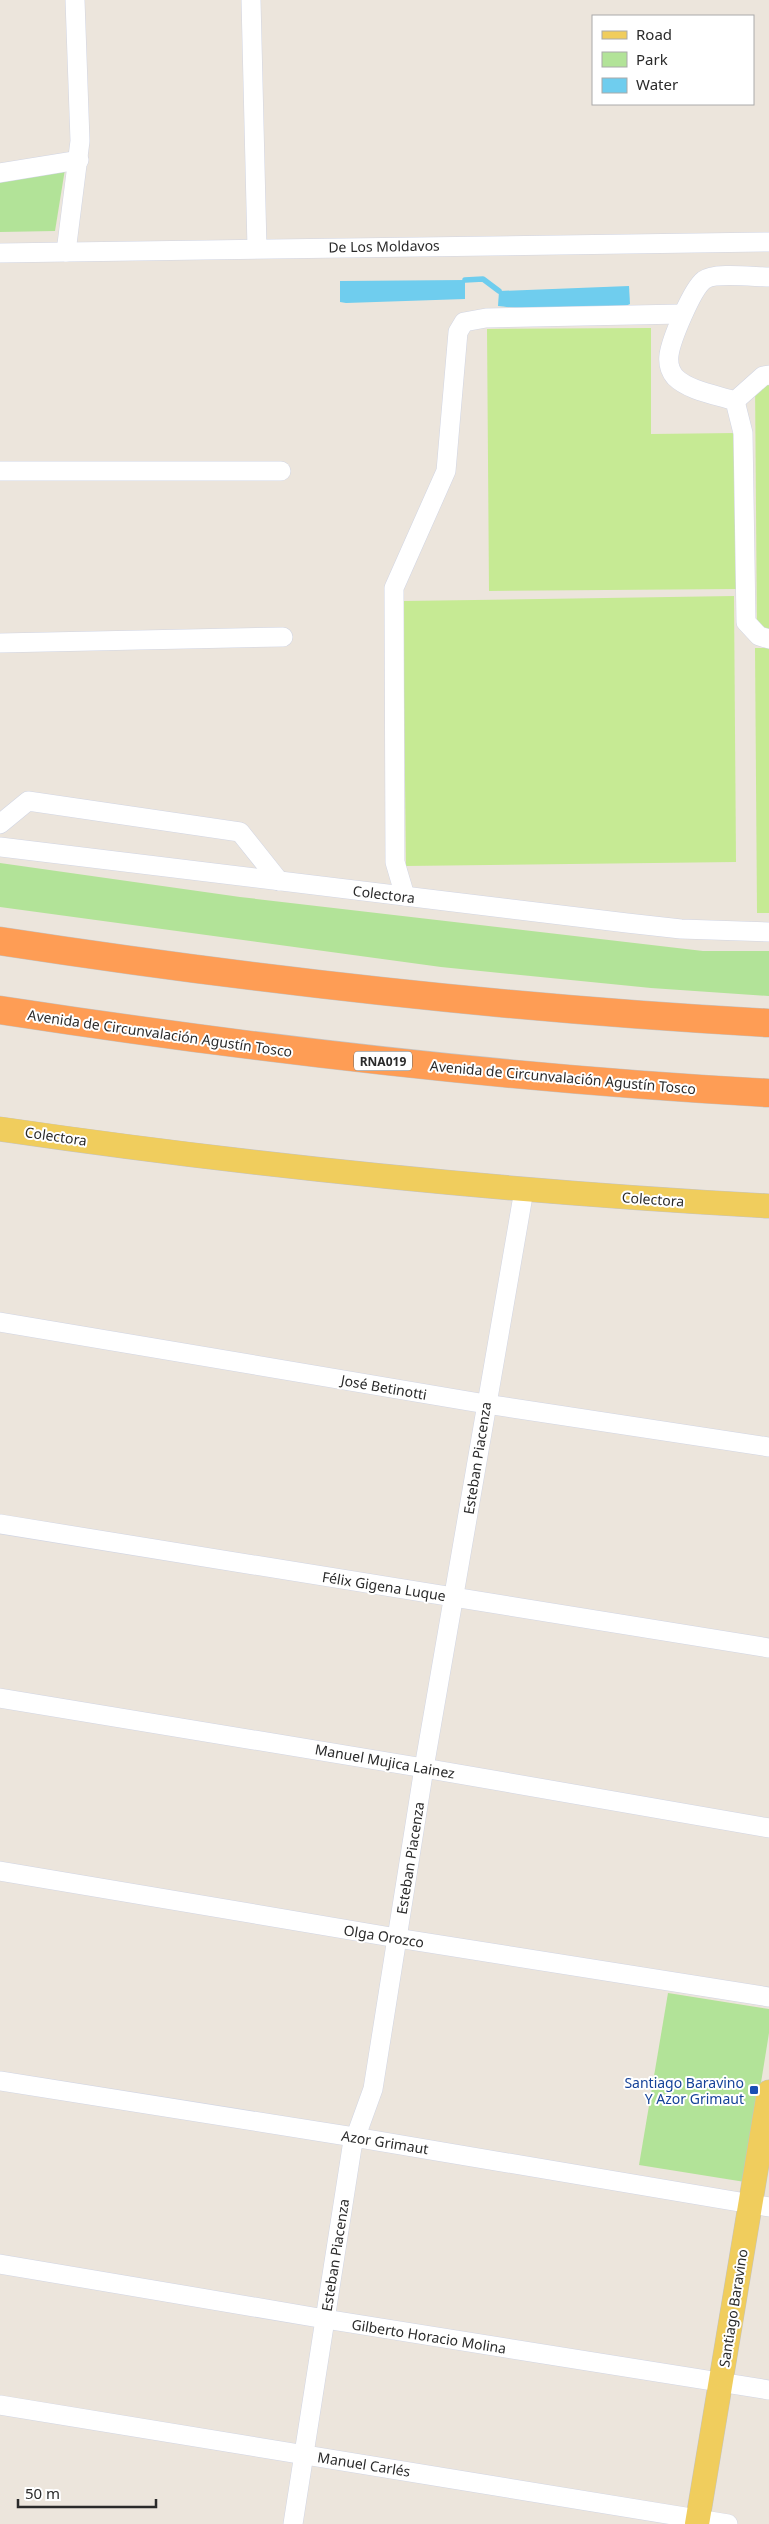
<svg xmlns="http://www.w3.org/2000/svg" width="769" height="2524" font-family="'Noto Sans',sans-serif">
<rect width="100%" height="100%" fill="#ece5dc"/>
<g fill="#b2e398">
<path d="M65 169 55 231 0 232V180Z"/>
<path d="M0 863 240 897 703 951H769V996L651 988 441 967 0 907Z"/>
<path d="M668 1993 769 2009V2033L745 2182 639 2165Z"/>
</g>
<g fill="#c6ea94">
<path d="M651 328V434L736 433 737 589 489 591 487 329Z"/>
<path d="M769 375V631H757L755 383Z"/>
<path d="M734 596 736 862 406 866 403 601Z"/>
<path d="M755 648H769V913H757Z"/>
</g>
<g fill="#6fcdee">
<path d="M465 280V299L346 303 340 302V281Z"/>
<path d="M629 286 630 304C613 314 520 309 498 306L499 291Z"/>
</g>
<g fill="none" stroke-linecap="round" stroke-linejoin="round">
<path stroke="#6fcdee" stroke-width="5.5" d="M465 280 483 279 499 291"/>
<g stroke="#d1d5e3" stroke-width="20">
<g id="minor">
<path d="M251 0 257 248"/>
<path d="M0 173 79 160"/>
<path d="M66 252 80 141 75 0"/>
<path d="M0 253 769 242"/>
<path d="M769 277C755 277 714 272 704 280 692 289 671 340 669 355 668 363 670 371 675 377 689 391 717 395 735 401L743 433 746 622 759 636 769 639"/>
<path d="M735 401 763 376 769 375"/>
<path d="M0 471H281"/>
<path d="M0 643 283 637"/>
<path d="M0 824 28 801 240 832 279 881"/>
<path d="M0 847 627 923 681 929 769 932"/>
<path d="M405 896 395 862 394 588 446 471 458 332 464 322 486 318 682 314"/>
<path d="M0 1322 486 1404 769 1447"/>
<path d="M0 1524 769 1648"/>
<path d="M0 1698 424 1768 769 1828"/>
<path d="M0 1871 397 1938 769 1997"/>
<path d="M0 2081 354 2137 769 2207"/>
<path d="M0 2264 325 2319 769 2390"/>
<path d="M0 2405 728 2524"/>
<path d="M293 2524 352 2147 373 2089 424 1768 524 1190"/>
</g>
</g>
<g stroke="#c3c3c3" stroke-width="25">
<g id="major">
<path d="M0 1129C255 1166 512 1192 769 1206"/>
<path d="M697 2524 769 2092"/>
</g>
</g>
<g stroke="#c3c3c3" stroke-width="29">
<g id="highway">
<path d="M0 941C255 980 512 1009 769 1023"/>
<path d="M0 1010C255 1049 511 1079 769 1093"/>
</g>
</g>
<use href="#minor" stroke="#fff" stroke-width="19"/>
<use href="#major" stroke="#f0cd5d" stroke-width="24"/>
<use href="#highway" stroke="#fe9d55" stroke-width="28"/>
</g>
<rect fill="#1a4fb4" stroke="#fff" stroke-width="2" x="749" y="2085" width="10" height="10" rx="2.5"/>
<g text-anchor="middle" dominant-baseline="central" stroke-width="4" stroke-linejoin="round" paint-order="stroke">
<rect fill="#fff" stroke="#6a6a6a" stroke-width="1" x="354" y="1051.5" width="58" height="19" rx="4"/>
<g font-size="12" font-weight="bold" fill="#2a2a2a">
<text x="383" y="1061">RNA019</text>
</g>
<g font-size="14" fill="#2a2a2a" stroke="#fff">
<text transform="translate(384 246) rotate(-1)">De Los Moldavos</text>
<text transform="translate(384 894) rotate(7)">Colectora</text>
<text transform="translate(160 1033) rotate(8)">Avenida de Circunvalación Agustín Tosco</text>
<text transform="translate(563 1077) rotate(5)">Avenida de Circunvalación Agustín Tosco</text>
<text transform="translate(56 1136) rotate(8)">Colectora</text>
<text transform="translate(653 1199) rotate(4)">Colectora</text>
<text transform="translate(384 1387) rotate(10)">José Betinotti</text>
<text transform="translate(477 1458) rotate(-81)">Esteban Piacenza</text>
<text transform="translate(384 1586) rotate(9)">Félix Gigena Luque</text>
<text transform="translate(385 1761) rotate(10)">Manuel Mujica Lainez</text>
<text transform="translate(410 1858) rotate(-81)">Esteban Piacenza</text>
<text transform="translate(384 1936) rotate(9)">Olga Orozco</text>
<text transform="translate(385 2142) rotate(9)">Azor Grimaut</text>
<text transform="translate(335 2255) rotate(-81)">Esteban Piacenza</text>
<text transform="translate(733 2308) rotate(-81)">Santiago Baravino</text>
<text transform="translate(429 2336) rotate(9)">Gilberto Horacio Molina</text>
<text transform="translate(364 2464) rotate(9)">Manuel Carlés</text>
</g>
<g font-size="14" fill="#164399" stroke="#fff" text-anchor="end">
<text x="744" y="2082">Santiago Baravino<tspan x="744" dy="16">Y Azor Grimaut</tspan></text>
</g>
</g>
<rect x="592" y="15" width="162" height="90" fill="#ffffff" stroke="#aaaaaa"/>
<rect x="602" y="31" width="25" height="8" fill="#f0cd5d" stroke="#aaaaaa"/>
<text x="636" y="40" font-size="15" fill="#2a2a2a">Road</text>
<rect x="602" y="52" width="25" height="15" fill="#b2e398" stroke="#aaaaaa"/>
<text x="636" y="65" font-size="15" fill="#2a2a2a">Park</text>
<rect x="602" y="78" width="25" height="15" fill="#6fcdee" stroke="#aaaaaa"/>
<text x="636" y="90" font-size="15" fill="#2a2a2a">Water</text>
<path d="M18 2499v8h138v-8" fill="none" stroke="#2a2a2a" stroke-width="2.5"/>
<text x="25" y="2499" font-size="15" fill="#2a2a2a" stroke="#ffffff" stroke-width="4" paint-order="stroke">50 m</text>
</svg>
